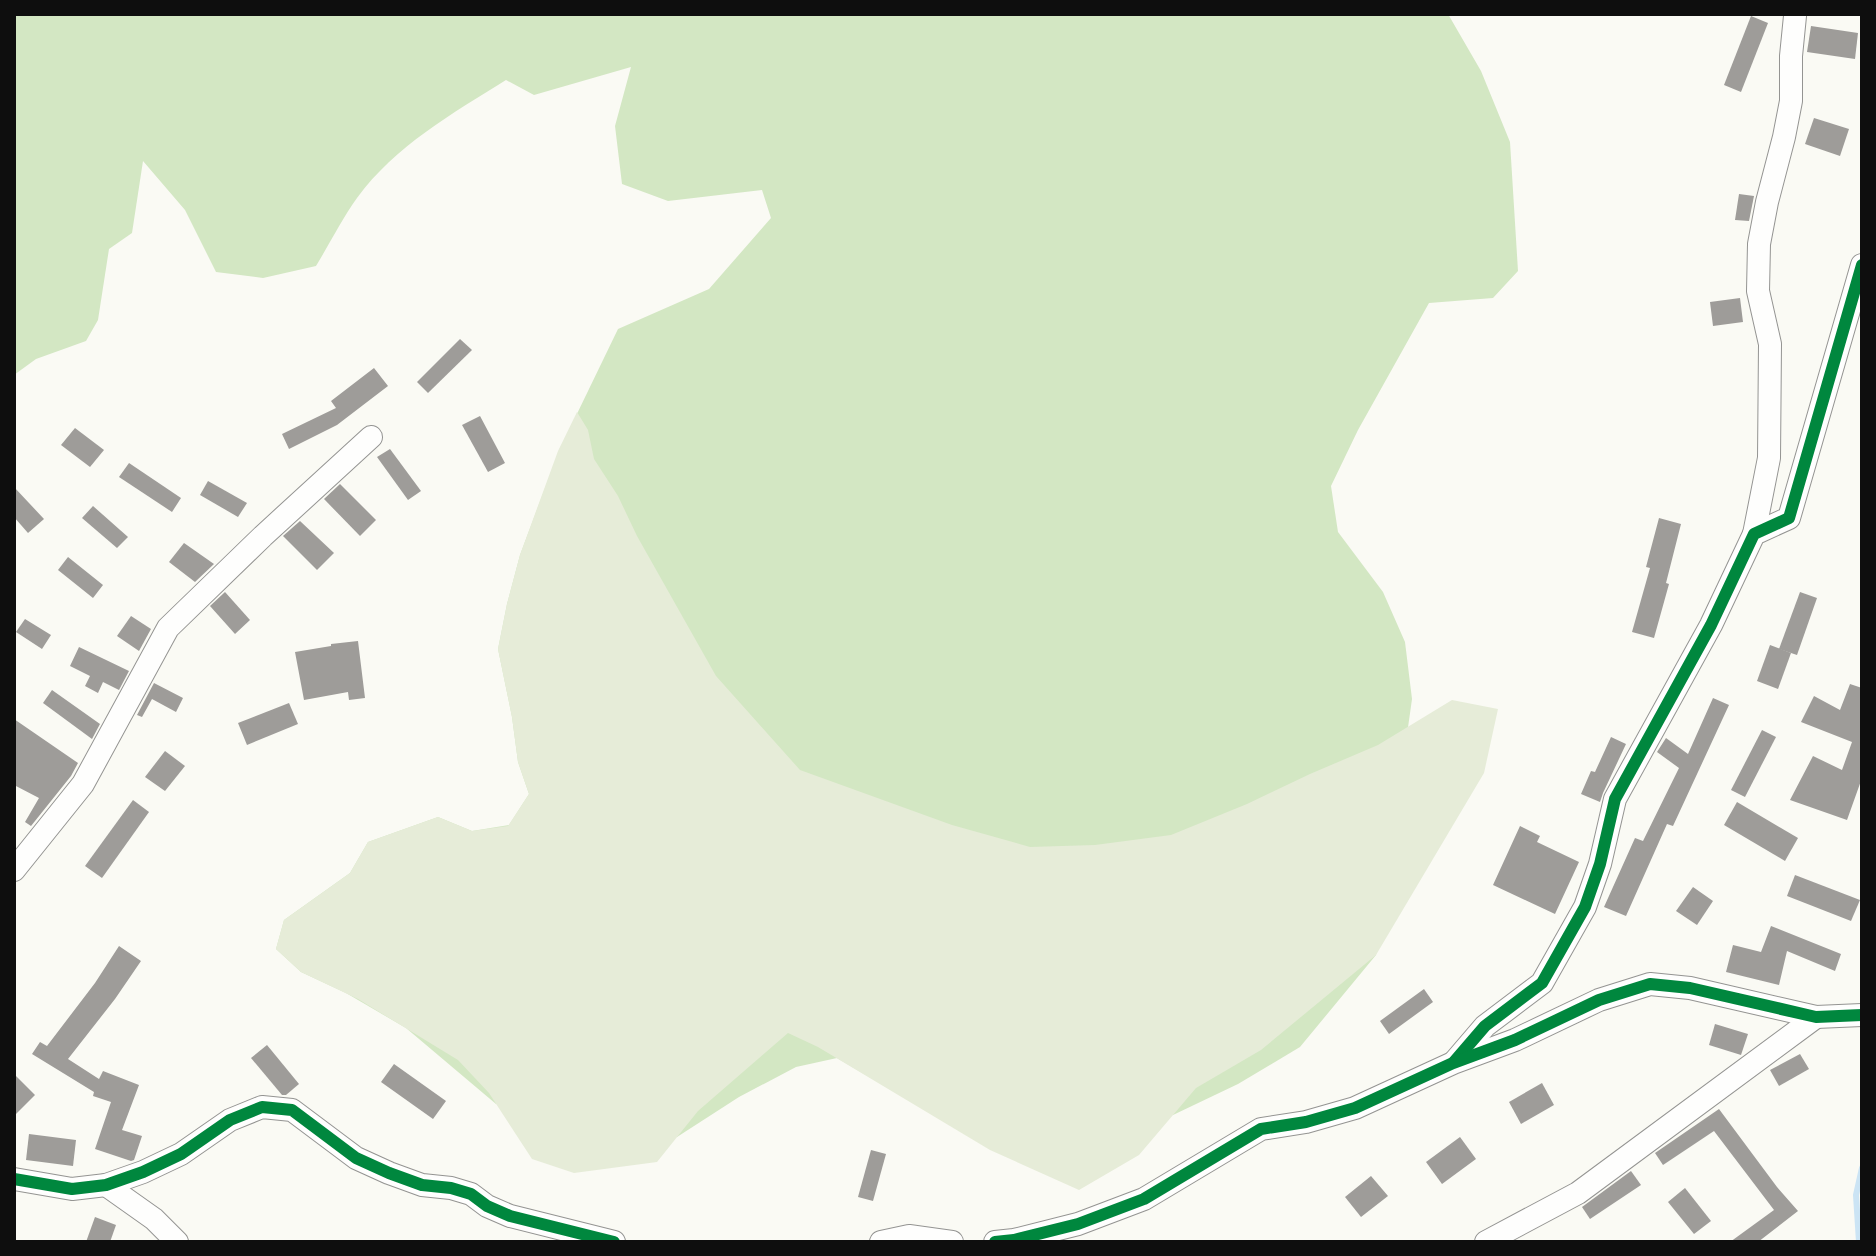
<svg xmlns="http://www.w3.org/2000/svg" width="1876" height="1256" font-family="'Times New Roman',serif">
<rect width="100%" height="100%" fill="#fafaf4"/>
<path fill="#d3e7c3" d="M14 14H1448L1481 71 1510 142 1518 271 1493 298 1429 303 1358 430 1331 486 1338 532 1383 592 1405 642 1412 699 1376 955 1300 1047 1238 1084 1173 1115 922 1108 837 1058 796 1067 739 1097 677 1137 496 1104 406 1028 346 993 301 972 276 949 284 920 350 873 368 842 438 817 472 831 509 825 529 794 518 762 512 717 498 649 507 604 520 555 559 451 618 329 709 289 771 218 762 190 668 201 622 184 615 126 631 67 534 95 506 80C453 113 395 146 357 198 342 219 330 243 316 266L263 278 216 272 185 210 143 161 132 233 109 249 98 320 86 341 36 359 14 375Z"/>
<path fill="#e6ecd8" d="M577 412 588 430 594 459 618 496 637 536 716 676 800 770 952 825 1030 847 1095 845 1171 835 1247 804 1310 774 1378 745 1452 700 1498 709 1484 773 1376 955 1261 1050 1196 1088 1139 1155 1079 1190 990 1150 818 1047 788 1033 698 1111 657 1162 574 1173 532 1159 489 1093 458 1060 358 999 301 972 276 949 284 920 350 873 368 842 438 817 472 831 508 826 529 794 518 762 512 717 498 649 507 604 520 555 558 451Z"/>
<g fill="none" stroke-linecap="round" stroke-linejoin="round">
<path stroke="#cbe4f4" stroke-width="6" d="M1859 1242 1856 1195 1862 1168"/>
</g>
<g fill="#9e9c99">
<path d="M1751 16 1768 23 1741 92 1724 85Z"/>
<path d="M1811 26 1858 33 1855 59 1807 52Z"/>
<path d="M1814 118 1849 129 1840 156 1805 144Z"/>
<path d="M1739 194 1754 196 1749 221 1735 220Z"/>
<path d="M1740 298 1743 322 1713 326 1710 302Z"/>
<path d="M460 339 472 350 428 393 417 382Z"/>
<path d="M374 368 388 386 337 425 289 449 282 434 336 408 331 401Z"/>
<path d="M480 416 505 463 488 472 462 425Z"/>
<path d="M75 428 104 450 90 467 61 445Z"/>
<path d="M390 449 421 491 408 500 377 457Z"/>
<path d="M129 463 181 498 172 512 119 477Z"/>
<path d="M208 481 247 503 238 517 200 495Z"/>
<path d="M340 484 376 520 360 536 324 499Z"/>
<path d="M14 487 44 519 28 533 14 517Z"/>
<path d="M93 506 128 537 117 548 82 518Z"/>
<path d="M1659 518 1681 524 1666 583 1669 584 1654 638 1632 632 1650 568 1646 567Z"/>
<path d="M300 521 334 553 317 570 283 536Z"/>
<path d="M184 543 214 564 195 582 169 562Z"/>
<path d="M68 557 103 585 93 598 58 570Z"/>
<path d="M225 592 250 620 235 634 210 606Z"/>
<path d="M1800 592 1817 598 1797 655 1779 649Z"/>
<path d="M131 616 151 629 139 651 117 636Z"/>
<path d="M25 619 51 635 42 649 16 632Z"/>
<path d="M358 641 365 698 349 700 348 692 304 700 295 652 331 646V644Z"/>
<path d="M1770 645 1791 653 1778 689 1757 681Z"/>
<path d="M79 647 129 671 119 690 103 682 98 693 85 686 90 676 70 666Z"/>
<path d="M154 683 183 698 176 712 152 699 142 717 137 715Z"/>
<path d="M1850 684 1862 688V778L1847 820 1790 800 1813 756 1842 770 1852 742 1801 722 1814 696 1840 710Z"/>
<path d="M52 690 100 724 92 739 43 703Z"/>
<path d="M1713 698 1729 705 1673 826 1667 824 1626 916 1604 907 1635 838 1643 841 1679 768 1657 752 1666 738 1688 754Z"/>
<path d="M289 703 298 724 247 745 238 723Z"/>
<path d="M14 719 78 763 71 776 31 826 25 822 39 798 14 785Z"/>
<path d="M1762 730 1776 737 1745 797 1731 790Z"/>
<path d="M1611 737 1626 744 1603 793 1600 802 1581 794 1591 771 1595 772Z"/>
<path d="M165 751 185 766 165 791 145 777Z"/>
<path d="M133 800 149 812 102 878 85 866Z"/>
<path d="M1737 802 1798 838 1785 861 1724 825Z"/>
<path d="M1520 826 1540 836 1537 842 1579 862 1555 914 1493 885Z"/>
<path d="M1795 875 1860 900 1851 921 1787 896Z"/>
<path d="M1693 887 1713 901 1697 925 1676 911Z"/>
<path d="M1771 926 1841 954 1835 971 1787 951 1779 985 1726 972 1733 945 1761 952Z"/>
<path d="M119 946 141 961 115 999 68 1059 99 1079 103 1071 139 1085 122 1130 142 1136 134 1160 131 1161 95 1149 111 1102 93 1096 94 1092 32 1054 40 1042 47 1046 95 983Z"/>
<path d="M1424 989 1433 1002 1389 1034 1380 1021Z"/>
<path d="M1715 1024 1748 1034 1741 1055 1709 1045Z"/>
<path d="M267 1045 299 1084 286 1095H282L251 1058Z"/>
<path d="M1800 1054 1809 1069 1779 1086 1770 1070Z"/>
<path d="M394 1064 446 1101 433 1119 381 1082Z"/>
<path d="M14 1074 35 1095 14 1116Z"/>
<path d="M1542 1083 1554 1105 1521 1124 1509 1102Z"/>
<path d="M1719 1109 1777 1187 1798 1211 1758 1242H1730L1774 1210 1714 1131 1663 1165 1655 1153Z"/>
<path d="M29 1134 76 1140 73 1166 26 1160Z"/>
<path d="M1460 1137 1476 1159 1442 1184 1426 1162Z"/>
<path d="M871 1150 886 1154 873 1201 858 1197Z"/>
<path d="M1631 1171 1641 1185 1590 1219 1582 1207Z"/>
<path d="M1371 1176 1388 1196 1361 1217 1345 1197Z"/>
<path d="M1685 1188 1711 1221 1694 1234 1668 1202Z"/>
<path d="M95 1217 116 1225 110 1242H86Z"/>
</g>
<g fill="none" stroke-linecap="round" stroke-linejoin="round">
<g stroke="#949492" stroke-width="24">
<g id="minor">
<path d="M1754 534 1769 458 1770 344 1758 291 1759 244 1767 202 1784 137 1791 101V56L1795 16"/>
<path d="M14 870 83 784 168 628 263 536 371 437"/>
<path d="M1455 1061 1485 1026 1542 983 1585 907 1600 864 1615 799 1711 625 1754 534 1789 518 1862 265"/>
<path d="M14 1179 72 1189 106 1185 143 1172 181 1154 230 1120 262 1107 292 1110 356 1158 389 1173 422 1185 451 1188 471 1194 487 1206 510 1216 614 1242"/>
<path d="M106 1185 154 1219 177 1242"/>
<path d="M881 1242 909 1236 952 1242"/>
<path d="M995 1242 1014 1240 1078 1224 1144 1199 1261 1129 1306 1122 1355 1108 1453 1063 1515 1040 1599 1000 1650 984 1690 988 1816 1017 1862 1015"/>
<path d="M1486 1242 1578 1193 1816 1017"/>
</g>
</g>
<use href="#minor" stroke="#fefefd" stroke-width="22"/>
<g stroke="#fff" stroke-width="17">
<g id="cycleway">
<path d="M1454 1062 1485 1026 1542 983 1585 907 1600 864 1615 799 1711 625 1754 534 1789 518 1862 265"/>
<path d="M14 1179 72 1189 106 1185 143 1172 181 1154 230 1120 262 1107 292 1110 356 1158 389 1173 422 1185 451 1188 471 1194 487 1206 510 1216 614 1242"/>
<path d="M995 1242 1014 1240 1078 1224 1144 1199 1261 1129 1306 1122 1355 1108 1453 1063 1515 1040 1599 1000 1650 984 1690 988 1816 1017 1862 1015"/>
</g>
</g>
<use href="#cycleway" stroke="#00873e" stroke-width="12"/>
</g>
<rect width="1876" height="1256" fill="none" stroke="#0e0e0e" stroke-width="32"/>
</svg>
